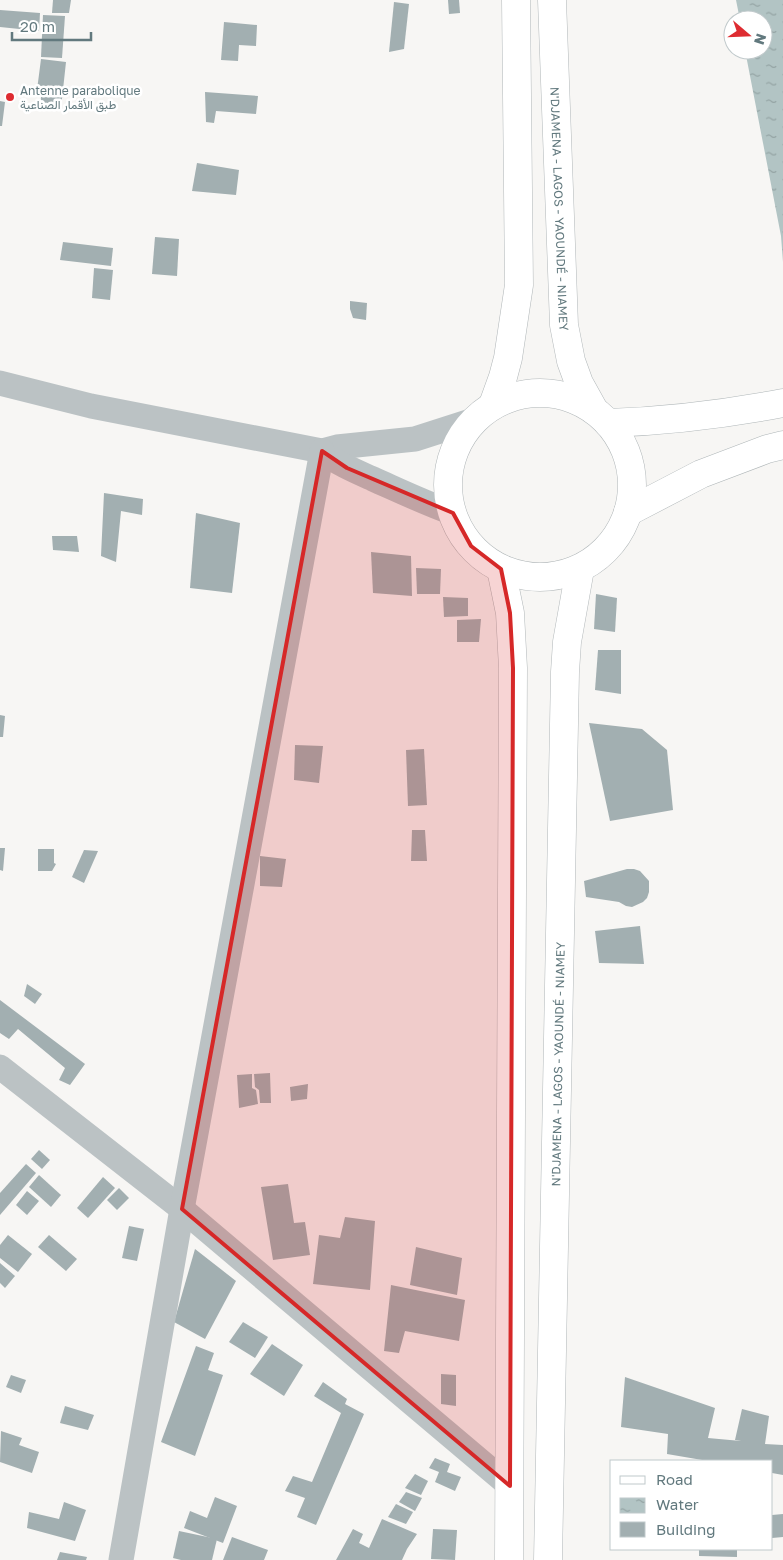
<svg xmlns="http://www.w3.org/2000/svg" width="783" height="1560" font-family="'Golos Text',Vazirmatn,sans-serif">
<defs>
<pattern id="water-ripples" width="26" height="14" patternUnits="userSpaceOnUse" patternTransform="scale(1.25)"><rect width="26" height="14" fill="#b2c4c4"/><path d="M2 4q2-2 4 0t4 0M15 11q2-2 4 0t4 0" fill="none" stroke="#94a4a4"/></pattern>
</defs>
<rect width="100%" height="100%" fill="#f7f6f4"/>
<path fill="url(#water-ripples)" d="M736 0H783V262L781 236 745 50H763V20H740Z"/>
<g fill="#a2afb1">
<path d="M53 0H71L69 13H52Z"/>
<path d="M448 0H459L460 13 449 14Z"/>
<path d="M394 2 409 4 404 49 389 52Z"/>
<path d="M0 10 40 13 39 31 0 27Z"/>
<path d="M43 15 65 16 62 58 41 57Z"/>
<path d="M224 22 257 25 256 46 239 45 238 61 221 60Z"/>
<path d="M41 59 66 62 61 108 40 105 42 90H37Z"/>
<path d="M205 92 258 96 256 114 216 111 214 123 206 122Z"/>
<path d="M0 101 5 102 2 126H0Z"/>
<path d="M197 163 239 170 236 195 192 191Z"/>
<path d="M155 237 179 239 177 276 152 274Z"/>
<path d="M63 242 113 248 111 266 60 260Z"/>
<path d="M94 268 113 270 110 300 92 298Z"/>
<path d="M350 301 367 303 366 320 353 318 350 309Z"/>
<path d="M104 493 143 499 142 515 121 511 116 562 101 556Z"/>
<path d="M196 513 240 523 232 593 190 588Z"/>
<path d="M52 536H77L79 552 53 550Z"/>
<path d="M371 552 411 556 412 596 373 593Z"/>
<path d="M416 568 441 569 440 594H417Z"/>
<path d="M596 594 617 598 615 632 594 629Z"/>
<path d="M443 597 468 598V616L444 617Z"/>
<path d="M481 619 479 642H457V620Z"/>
<path d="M598 650H621V694L595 690Z"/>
<path d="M0 715 5 716 3 737H0Z"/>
<path d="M589 723 642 729 667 750 673 810 610 821Z"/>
<path d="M295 745 323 746 319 783 294 780Z"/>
<path d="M424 749 427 805 408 806 406 750Z"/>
<path d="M412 830H425L427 861H411Z"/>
<path d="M0 848H5L3 871 0 870Z"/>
<path d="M38 849H54V863L56 864 52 871H38Z"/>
<path d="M84 850 98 851 84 883 72 877Z"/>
<path d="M260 856 286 859 282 887 260 886Z"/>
<path d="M627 869H634L640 871 649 881V892L647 898 643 902 632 907 626 906 619 902 586 897 584 881Z"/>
<path d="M640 926 644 964 599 963 595 931Z"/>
<path d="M27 984 42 994 35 1004 24 996Z"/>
<path d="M0 1000 85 1064 70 1085 59 1080 65 1068 18 1029 9 1039 0 1033Z"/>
<path d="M270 1073 271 1103H260L259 1090 255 1087 254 1074Z"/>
<path d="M252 1074V1088L256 1090 258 1104 239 1108 237 1075Z"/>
<path d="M308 1084 307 1099 291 1101 290 1087Z"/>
<path d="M39 1150 50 1160 42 1169 31 1159Z"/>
<path d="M26 1164 36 1173 0 1215V1193Z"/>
<path d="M39 1175 61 1195 51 1207 29 1187Z"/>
<path d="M103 1177 115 1188 88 1218 77 1208Z"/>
<path d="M288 1184 294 1223 305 1222 310 1255 273 1260 261 1187Z"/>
<path d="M119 1188 129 1198 117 1210 107 1200Z"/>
<path d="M27 1191 39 1201 27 1215 16 1205Z"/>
<path d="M345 1217 375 1221 370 1290 313 1284 319 1235 340 1238Z"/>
<path d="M129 1226 144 1229 137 1261 122 1258Z"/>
<path d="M8 1235 32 1254 18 1272 0 1258V1245Z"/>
<path d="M49 1235 77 1259 66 1271 38 1247Z"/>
<path d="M416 1247 462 1258 457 1295 410 1285Z"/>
<path d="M195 1249 236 1281 205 1339 174 1322Z"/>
<path d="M0 1263 15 1276 5 1288 0 1283Z"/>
<path d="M391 1285 465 1300 459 1341 405 1331 399 1353 384 1351Z"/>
<path d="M243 1322 268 1337 255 1358 229 1342Z"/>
<path d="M272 1344 303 1365 284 1396 250 1374Z"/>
<path d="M196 1346 214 1353 208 1370 223 1375 195 1456 161 1442Z"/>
<path d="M441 1374 456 1375V1406L441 1404Z"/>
<path d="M11 1375 26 1380 21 1393 6 1387Z"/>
<path d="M625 1377 715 1408 708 1438 741 1441 735 1440 742 1409 769 1416 765 1444 783 1445V1475L772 1473V1461H708L667 1454 668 1434 621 1427Z"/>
<path d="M323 1382 347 1399 345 1404 364 1414 316 1525 297 1517 305 1498 285 1491 293 1476 312 1482 341 1413 314 1396Z"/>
<path d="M65 1406 94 1415 88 1430 60 1423Z"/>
<path d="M1 1431 22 1438 19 1445 39 1452 32 1473 0 1462Z"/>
<path d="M435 1458 450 1464 447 1472 461 1477 455 1491 435 1482 439 1472 429 1468Z"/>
<path d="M415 1474 428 1481 421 1495 405 1488Z"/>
<path d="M406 1492 422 1498 415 1511 399 1502Z"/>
<path d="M215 1497 237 1506 223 1543 184 1528 190 1511 207 1518Z"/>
<path d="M64 1502 86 1510 75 1541 27 1528 29 1512 59 1519Z"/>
<path d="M396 1504 413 1512 406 1524 388 1517Z"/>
<path d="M783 1514V1537L772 1538V1515Z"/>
<path d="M382 1519 417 1534 407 1549 402 1560H336L353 1529 363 1534 359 1543 369 1548Z"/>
<path d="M433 1529 457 1530 455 1560 431 1559Z"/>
<path d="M179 1531 217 1539 212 1560H181L173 1558Z"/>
<path d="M232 1537 268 1550 264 1560H223Z"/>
<path d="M699 1549H737V1557L699 1556Z"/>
<path d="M60 1552 87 1557 86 1560H57Z"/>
</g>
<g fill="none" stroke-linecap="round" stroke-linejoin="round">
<g stroke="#afb6b8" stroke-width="29">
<g id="primary">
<path d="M608 423C668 421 725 414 783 403"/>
<path d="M628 512 701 474 767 449 783 445"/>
</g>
</g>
<g stroke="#b1b7b9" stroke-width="29">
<g id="trunk">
<path id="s1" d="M552 0 564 325 571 361 579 383 594 410"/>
<circle cx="540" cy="485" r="92"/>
<path d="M494 402 503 377 508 358 519 285 516 0"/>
<path d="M501 569 510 613 513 668 509 1560"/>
<path id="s2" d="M548 1560 565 672 567 642 580 569"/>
</g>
</g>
<g stroke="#bbc2c4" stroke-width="25">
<path d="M0 383 91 406 322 451 337 447 415 439 471 421"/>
<path d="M322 451C338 464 355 471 373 479 400 491 425 503 453 513"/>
<path d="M0 1067 182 1209 510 1486"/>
<path d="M121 1560 182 1209 322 451"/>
</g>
<use href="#primary" stroke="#fff" stroke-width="28"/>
<use href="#trunk" stroke="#fff" stroke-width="28"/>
</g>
<path fill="#d62828" fill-opacity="0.2" stroke="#d62828" stroke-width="4" stroke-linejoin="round" d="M322 451 347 468 453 513 471 546 501 569 510 613 513 668 510 1486 182 1209Z"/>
<circle fill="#de2c31" stroke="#fff" stroke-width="2" cx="10" cy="97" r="5"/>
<g text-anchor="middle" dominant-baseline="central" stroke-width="5" stroke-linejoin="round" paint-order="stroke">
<g font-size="12" fill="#62797e" stroke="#fff" text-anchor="start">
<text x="20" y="90">Antenne parabolique<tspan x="20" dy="14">طبق الأقمار الصناعية</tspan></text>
</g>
<g font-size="12" fill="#62797e" stroke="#fff">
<text stroke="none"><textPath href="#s1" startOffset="209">N'DJAMENA - LAGOS - YAOUNDÉ - NIAMEY</textPath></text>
<text stroke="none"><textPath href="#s2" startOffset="496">N'DJAMENA - LAGOS - YAOUNDÉ - NIAMEY</textPath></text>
</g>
</g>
<rect x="610" y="1460" width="162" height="90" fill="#ffffff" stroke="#c0c9cb"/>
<rect x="620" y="1476" width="25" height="8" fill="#ffffff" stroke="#c0c9cb"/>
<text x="656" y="1485" font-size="15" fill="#62797e">Road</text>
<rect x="620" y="1498" width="25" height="15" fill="url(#water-ripples)" stroke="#c0c9cb"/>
<text x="656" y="1510" font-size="15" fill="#62797e">Water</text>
<rect x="620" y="1522" width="25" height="15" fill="#a2afb1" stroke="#c0c9cb"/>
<text x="656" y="1535" font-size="15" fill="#62797e">Building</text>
<g transform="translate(748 35) rotate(109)"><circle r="24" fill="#ffffff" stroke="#c0c9cb"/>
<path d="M0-4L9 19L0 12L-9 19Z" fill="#de2c31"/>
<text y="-8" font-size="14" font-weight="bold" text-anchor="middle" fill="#62797e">N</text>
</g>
<path d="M12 32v8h79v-8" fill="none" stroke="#62797e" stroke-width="2.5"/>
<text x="20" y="32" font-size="15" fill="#62797e" stroke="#ffffff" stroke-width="4" paint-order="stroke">20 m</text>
</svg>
